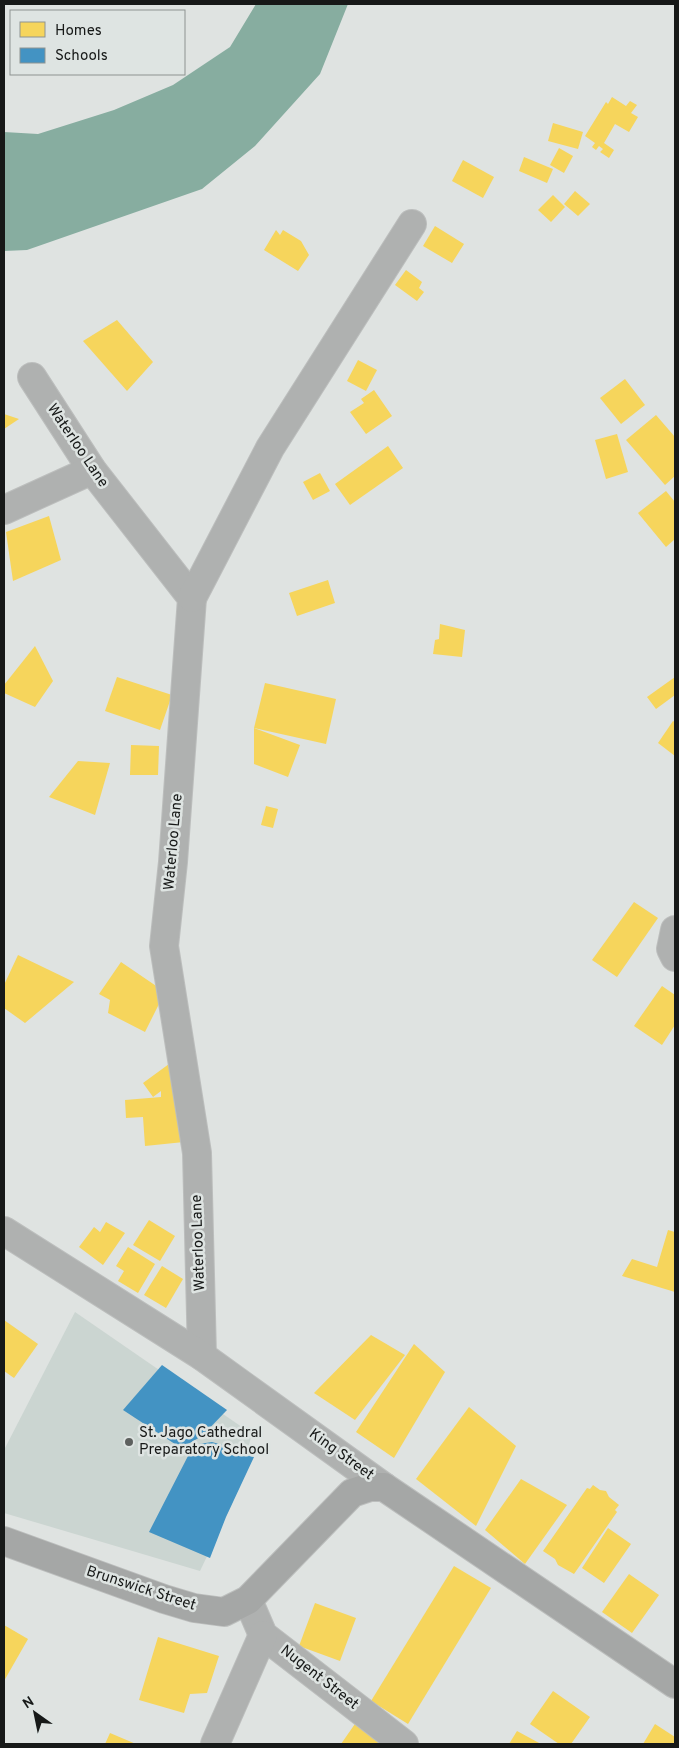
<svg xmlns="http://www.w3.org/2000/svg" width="679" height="1748" font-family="Overpass,sans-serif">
<rect width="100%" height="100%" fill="#dfe3e1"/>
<path fill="#cbd5d1" d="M75 1312 252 1434 232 1504 200 1571 4 1513V1450Z"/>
<path fill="#87ada0" d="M256 4H348L320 74 255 146 202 189 27 250 4 251V132L38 134 114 110 173 85 230 47Z"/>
<g fill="#f6d55c">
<path d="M612 97 626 106 630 101 637 105 631 113 638 117 629 132 615 124 604 143 614 150 609 158 600 152 603 149 599 146 596 150 592 147 595 143 585 136 606 102 608 104Z"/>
<path d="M553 123 583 132 578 149 548 141Z"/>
<path d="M559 148 573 156 564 173 550 165Z"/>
<path d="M524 157 553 169 547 183 519 171Z"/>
<path d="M463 160 494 177 483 198 452 181Z"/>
<path d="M575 191 590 204 578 216 564 204Z"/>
<path d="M553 195 565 207 551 222 538 210Z"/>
<path d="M435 226 464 244 452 263 423 246Z"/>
<path d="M276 230 280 235 283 230 301 241 309 255 298 271 264 250Z"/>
<path d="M406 270 422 282 419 288 424 292 417 301 395 285Z"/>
<path d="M117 320 153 362 127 391 83 341Z"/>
<path d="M358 360 377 370 366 391 347 381Z"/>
<path d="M625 379 645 405 621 424 600 398Z"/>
<path d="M374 390 392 416 366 434 350 412 364 403 361 399Z"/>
<path d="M4 414 19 419 4 429Z"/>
<path d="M656 415 675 437V476L665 485 626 440Z"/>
<path d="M617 434 628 472 606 479 595 440Z"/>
<path d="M388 446 403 468 350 505 335 484Z"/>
<path d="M320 473 330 491 313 500 303 482Z"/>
<path d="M666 491 675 502V539L666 547 638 513Z"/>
<path d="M49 516 61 560 13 581 6 532Z"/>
<path d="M328 580 335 603 297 616 289 593Z"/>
<path d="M440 624 465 630 462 657 433 654 435 640 439 639Z"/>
<path d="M35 646 53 681 35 707 4 693V685Z"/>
<path d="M117 677 172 695 160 730 105 711Z"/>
<path d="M675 677V695L656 709 647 697Z"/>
<path d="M265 683 336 699 326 744 254 728Z"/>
<path d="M673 721 675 722V756L658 743Z"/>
<path d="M254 728 300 745 288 777 254 764Z"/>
<path d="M131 745 159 746 158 775H130Z"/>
<path d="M78 761 110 763 95 815 49 797Z"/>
<path d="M266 806 278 809 273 828 261 825Z"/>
<path d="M634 902 658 918 617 977 592 960Z"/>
<path d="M18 955 74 982 25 1023 4 1008V985Z"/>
<path d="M121 962 165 992 145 1032 108 1013 110 1000 99 994Z"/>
<path d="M662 986 675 995V1025L662 1045 634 1026Z"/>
<path d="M169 1064 184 1142 145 1146 143 1117 126 1118 125 1100 161 1097V1091L153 1097 143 1083Z"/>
<path d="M149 1220 175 1236 160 1261 133 1245Z"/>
<path d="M106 1222 125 1233 103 1265 79 1247 94 1227 100 1232Z"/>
<path d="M668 1230 675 1232V1292L622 1276 632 1259 657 1267Z"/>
<path d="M128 1247 155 1264 138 1293 118 1281 124 1271 116 1266Z"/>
<path d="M162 1266 183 1279 166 1308 144 1295Z"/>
<path d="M4 1320 38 1344 14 1378 4 1371Z"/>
<path d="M371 1335 405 1355 355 1420 314 1393Z"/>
<path d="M414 1344 445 1372 394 1458 356 1432Z"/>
<path d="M469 1407 516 1446 476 1526 416 1479Z"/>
<path d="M521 1479 567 1505 525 1564 485 1530Z"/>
<path d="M593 1485 600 1490 606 1491 609 1497 619 1505 615 1510 617 1512 574 1574 558 1565 555 1559 543 1551 587 1488 590 1489Z"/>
<path d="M608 1528 631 1544 604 1583 582 1568Z"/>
<path d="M454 1566 491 1588 408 1724 371 1701Z"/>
<path d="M629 1574 659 1595 632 1633 602 1612Z"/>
<path d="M315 1603 356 1618 340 1661 299 1646Z"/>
<path d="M4 1625 28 1639 4 1681Z"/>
<path d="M158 1637 219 1656 207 1693 190 1694 184 1713 139 1700Z"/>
<path d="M553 1691 590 1717 571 1744H559L530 1724Z"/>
<path d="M357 1721 384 1740 381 1744H341Z"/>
<path d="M655 1724 675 1737V1744H643Z"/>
<path d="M517 1731 541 1744H509Z"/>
<path d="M110 1733 136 1744H105Z"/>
</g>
<g fill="#4393c3">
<path d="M162 1365 227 1410 202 1436 181 1448 123 1410Z"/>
<path d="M212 1442 251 1453 249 1456 254 1457 226 1517 210 1558 149 1532 188 1456 199 1444Z"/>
</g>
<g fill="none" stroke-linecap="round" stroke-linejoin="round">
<g stroke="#bcbebd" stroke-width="30">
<g id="minor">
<path d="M32 377 92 470 192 598 173 862 164 946 197 1153 202 1356"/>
<path d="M4 510 92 470"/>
<path d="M192 598 270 448 412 224"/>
<path d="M675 930 671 949 675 957"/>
<path d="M4 1231 202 1356 384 1487"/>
<path d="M248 1600 263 1635 404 1744"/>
<path d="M215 1744 263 1635"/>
</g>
</g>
<g stroke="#bcbebd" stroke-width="30">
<path id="secondary" d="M4 1541 164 1599 194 1608 224 1612 248 1600 352 1493 370 1487H384L675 1684"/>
</g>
<use href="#minor" stroke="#afb1b0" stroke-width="28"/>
<use href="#secondary" stroke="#a5a7a6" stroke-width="28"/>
</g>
<circle fill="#5d605e" stroke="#dee4e2" stroke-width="2" cx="129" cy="1442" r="5"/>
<g text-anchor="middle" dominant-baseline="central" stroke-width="5" stroke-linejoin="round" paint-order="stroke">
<g font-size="15" fill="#171918" stroke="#dee4e2">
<text transform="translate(77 446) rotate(56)">Waterloo Lane</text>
<text transform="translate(174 842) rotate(-85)">Waterloo Lane</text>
<text transform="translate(199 1243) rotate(-92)">Waterloo Lane</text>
<text transform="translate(341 1455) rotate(36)">King Street</text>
<text transform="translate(141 1589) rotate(18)">Brunswick Street</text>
<text transform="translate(319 1678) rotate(38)">Nugent Street</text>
</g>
<g font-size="15" fill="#171918" stroke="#dee4e2" text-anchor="start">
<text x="139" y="1433">St. Jago Cathedral<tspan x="139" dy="17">Preparatory School</tspan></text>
</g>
</g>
<rect width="679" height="1748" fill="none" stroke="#171918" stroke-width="10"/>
<rect x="10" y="10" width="175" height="65" fill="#dee4e2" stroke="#8e9391"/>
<rect x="20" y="22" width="25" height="15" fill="#f6d55c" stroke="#8e9391"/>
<text x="55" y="35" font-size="15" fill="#171918">Homes</text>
<rect x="20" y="48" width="25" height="15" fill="#4393c3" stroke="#8e9391"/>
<text x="55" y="60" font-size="15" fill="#171918">Schools</text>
<g transform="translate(35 1713) rotate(327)" stroke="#dee4e2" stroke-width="4" paint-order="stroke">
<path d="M0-4L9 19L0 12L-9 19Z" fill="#171918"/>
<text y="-8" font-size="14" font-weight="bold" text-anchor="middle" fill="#171918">N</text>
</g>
</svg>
